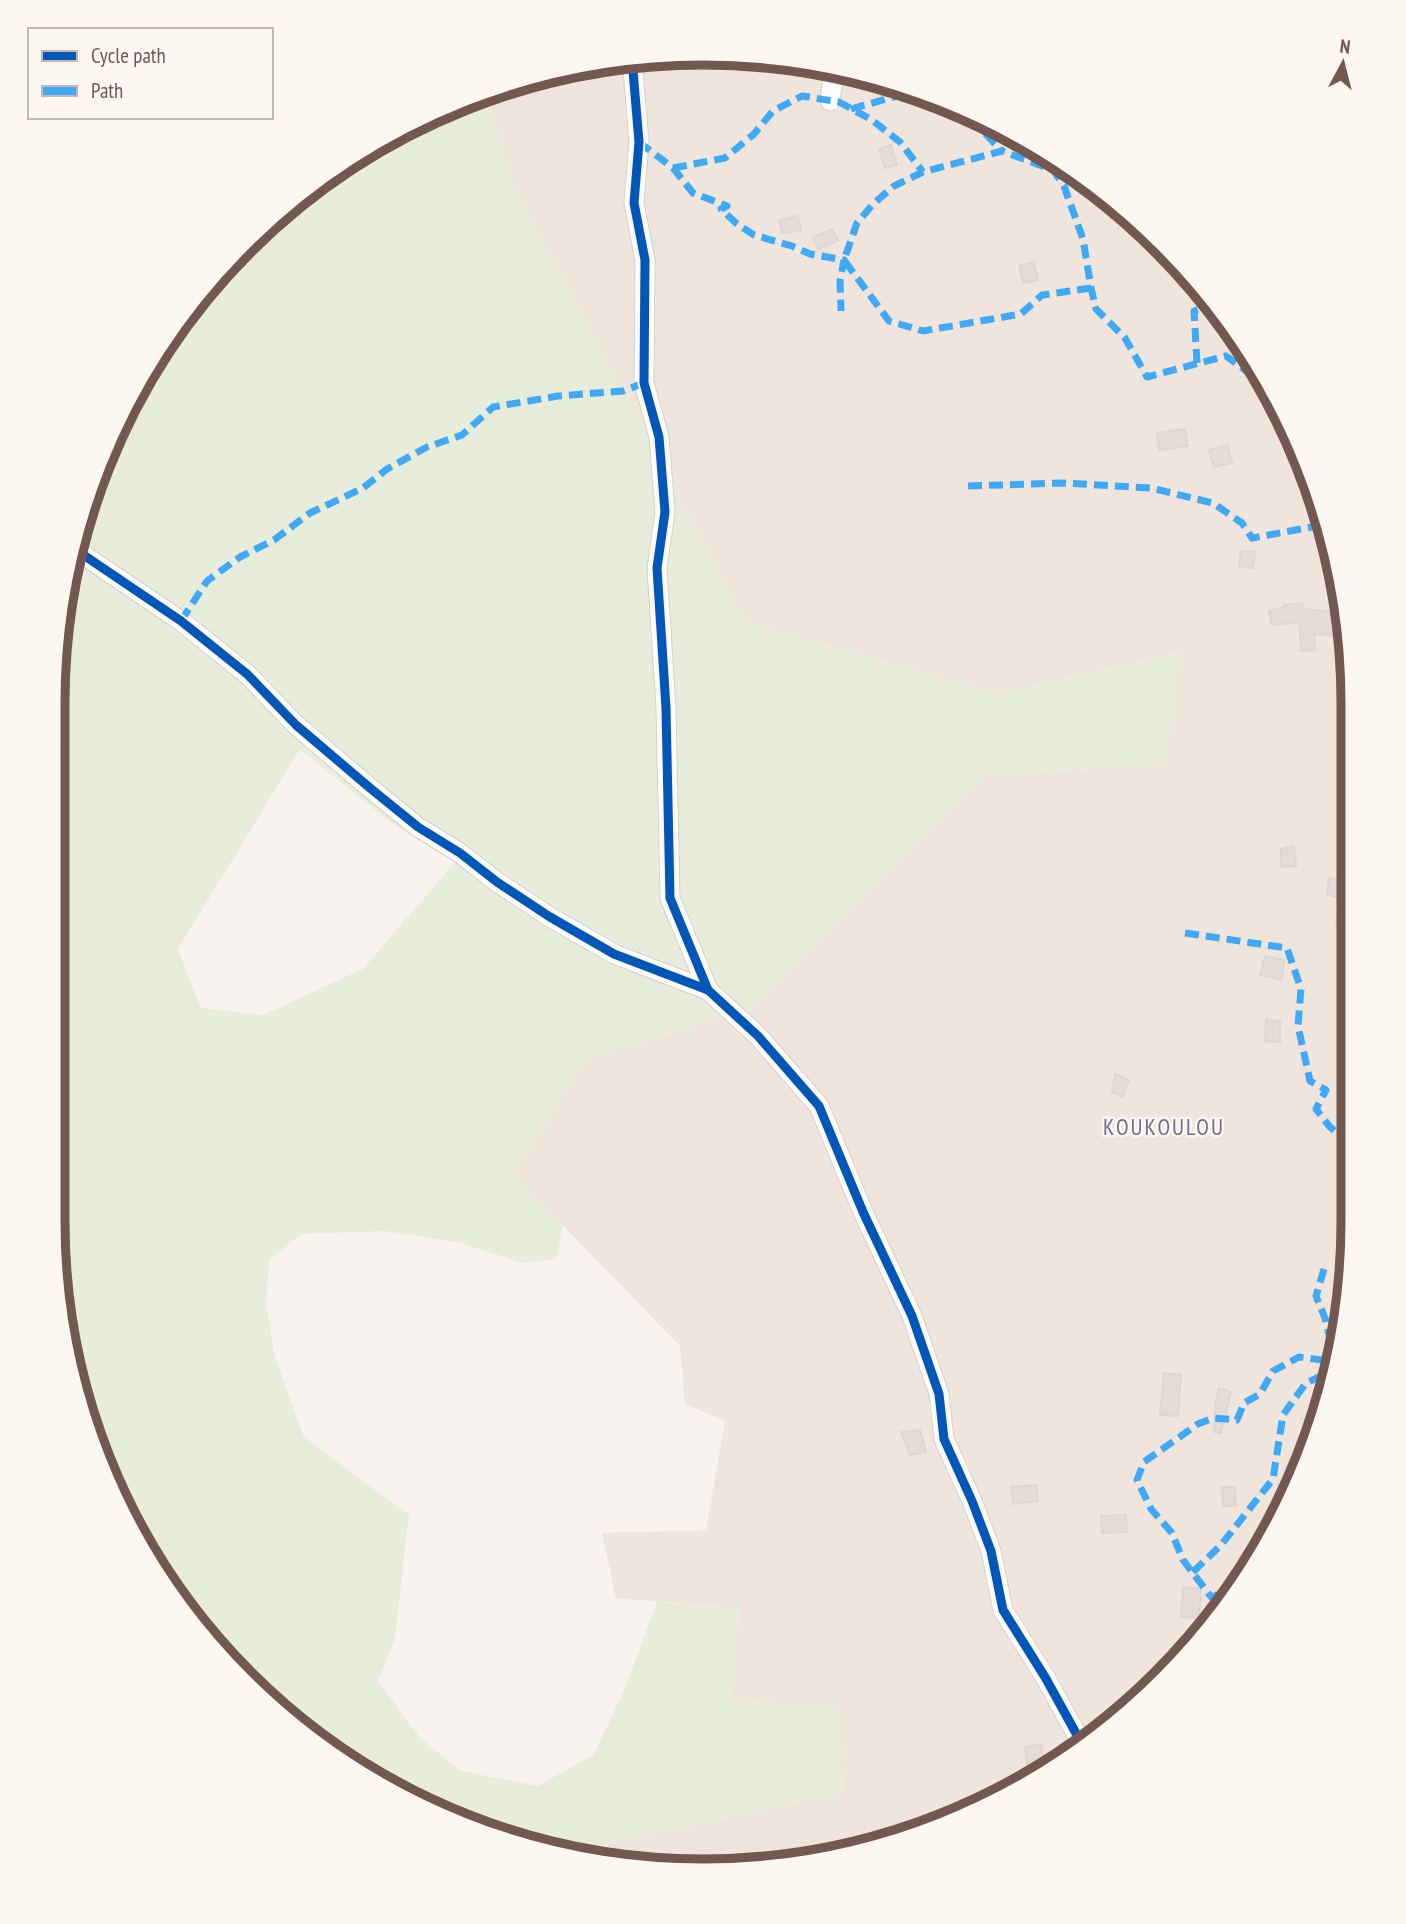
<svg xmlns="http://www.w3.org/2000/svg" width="1406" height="1924" font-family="'PT Sans Narrow',sans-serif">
<rect width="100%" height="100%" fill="#f8f3ee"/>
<path fill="#efe5dd" d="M660 54 788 58 912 87 1028 139 1132 214 1219 307 1304 454 1348 618 1352 1264 1331 1390 1286 1509 1219 1617 1099 1737 952 1822 788 1866H618L573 1852 843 1793 840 1706 731 1699 740 1608 616 1598 602 1533 706 1530 725 1421 685 1404 680 1346 514 1175 586 1060 751 1009 985 775 1166 765 1181 652 998 693 746 622 513 182 486 93 534 75Z"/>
<path fill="#e8ecdb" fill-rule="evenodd" d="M486 93 513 182 746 622 998 693 1182 652 1166 765 985 775 751 1009 586 1060 514 1175 563 1225 556 1259 523 1263 461 1243 385 1231 301 1234 269 1260 266 1306 275 1357 304 1437 368 1485 409 1514 395 1640 378 1681 420 1738 461 1771 538 1786 594 1754 624 1691 657 1602 740 1608 731 1699 840 1705 843 1793 573 1852 416 1805 274 1710 162 1582 75 1390 53 1221V703L75 535 162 342 307 187 415 120ZM300 749 390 822 455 862 363 969 263 1015 201 1008 178 949Z"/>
<g fill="#e4dbd6" stroke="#e0d6d1" stroke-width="2">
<path d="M891 145 897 165 885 168 879 149Z"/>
<path d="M798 216 801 230 782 233 779 220Z"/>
<path d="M832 229 838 241 818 249 813 237Z"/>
<path d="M1034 262 1038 280 1023 283 1019 266Z"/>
<path d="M1185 429 1188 446 1159 450 1157 433Z"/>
<path d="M1227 445 1232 463 1214 467 1209 450Z"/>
<path d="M1241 551 1255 552 1253 568 1239 566Z"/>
<path d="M1303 603 1304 609 1340 613 1338 636 1314 634 1315 650 1301 651 1299 622 1272 625 1269 611 1285 607 1284 605Z"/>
<path d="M1294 846 1296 866 1281 867V849Z"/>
<path d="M1329 878 1350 883V926L1336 923 1341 899 1327 894Z"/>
<path d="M1265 956 1284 960 1282 980 1260 975Z"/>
<path d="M1266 1019 1280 1021V1042L1265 1041Z"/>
<path d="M1115 1074 1129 1080 1123 1097 1112 1092Z"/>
<path d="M1164 1373 1181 1375 1178 1416 1160 1415Z"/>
<path d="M1219 1388 1231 1392 1221 1433 1214 1432 1216 1400Z"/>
<path d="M920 1430 926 1452 910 1455 901 1432Z"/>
<path d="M1036 1485 1038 1501 1013 1504 1011 1487Z"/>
<path d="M1222 1487H1235L1236 1506H1223Z"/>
<path d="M1126 1515 1127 1532 1102 1533 1101 1516Z"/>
<path d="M1183 1587 1201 1589 1199 1618 1181 1617Z"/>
<path d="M1041 1744 1046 1767 1042 1770 1028 1771 1025 1747Z"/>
</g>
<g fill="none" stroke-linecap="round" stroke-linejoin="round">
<g stroke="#d7d0cc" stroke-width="21">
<g id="street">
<path d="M632 59 639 142 634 203 645 260 644 383 659 437 665 512 657 568 666 708 670 898 708 990"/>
<path d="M830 101 834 69"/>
<path d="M73 545 85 556 181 621 247 674 296 725 370 788 418 827 460 853 497 882 550 917 614 954 708 990 758 1036 819 1106 863 1212 912 1316 939 1394 944 1439 972 1501 991 1551 1003 1610 1045 1677 1083 1746"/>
</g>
</g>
<use href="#street" stroke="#fefdfc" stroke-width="19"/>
<g stroke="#3fa9f5" stroke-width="7" stroke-dasharray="14 7" stroke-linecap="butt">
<path d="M851 109 918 90"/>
<path d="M976 116 977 125 1002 151"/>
<path d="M639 142 673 168 693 193 727 206 721 209 737 224 754 235 792 246 810 254 844 260 840 281 841 311"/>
<path d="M1037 164 1044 151"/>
<path d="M673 168 725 158 754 134 773 111 802 96 839 102 872 120 900 142 923 172"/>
<path d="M1091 288 1042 295 1021 314 923 331 889 321 844 260 857 223 873 204 894 186 923 172 1002 151 1053 170 1064 186 1083 239 1091 288 1096 309 1125 338 1147 377 1226 356 1263 383"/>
<path d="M1197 363 1194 311 1216 304"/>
<path d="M968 486 1063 483 1151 488 1213 503 1242 523 1252 538 1323 525"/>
<path d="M181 621 207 581 240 557 274 540 310 513 363 488 387 469 427 447 462 435 493 407 558 396 623 391 644 383"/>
<path d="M1185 933 1287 948 1301 989 1298 1026 1310 1081 1326 1090 1316 1109 1330 1127 1351 1145"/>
<path d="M1324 1269 1316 1296 1325 1318 1331 1343 1337 1355"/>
<path d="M1193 1572 1221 1545 1273 1479 1283 1415 1306 1383 1325 1374 1329 1361"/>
<path d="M1237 1588 1230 1587 1212 1598 1183 1560 1172 1533 1151 1509 1137 1480 1144 1462 1198 1424 1213 1418 1237 1420 1244 1403 1260 1394 1273 1371 1299 1357 1329 1361 1336 1359"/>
</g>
<g stroke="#fdf7f2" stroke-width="13">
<g id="cycleway">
<path d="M632 59 639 142 634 203 645 260 644 383 659 437 665 512 657 568 666 708 670 898 708 990"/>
<path d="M73 545 85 556 181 621 247 674 296 725 370 788 418 827 460 853 497 882 550 917 614 954 708 990 758 1036 819 1106 863 1212 912 1316 939 1394 944 1439 972 1501 991 1551 1003 1610 1045 1677 1083 1746"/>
</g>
</g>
<use href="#cycleway" stroke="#0057b8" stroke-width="9"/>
</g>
<g text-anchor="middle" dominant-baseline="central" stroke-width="5" stroke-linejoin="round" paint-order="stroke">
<g font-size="23" letter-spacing="2" fill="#7c698e" stroke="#fdf7f2">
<text x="1164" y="1126">KOUKOULOU</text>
</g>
</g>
<path d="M0 0H1406V1924H0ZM703 65H703A638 638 0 0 1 1341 703V1221A638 638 0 0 1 703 1859H703A638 638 0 0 1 65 1221V703A638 638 0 0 1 703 65Z" fill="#fdf7f2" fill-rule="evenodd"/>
<path fill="none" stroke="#735851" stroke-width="9" d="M703 65H703A638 638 0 0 1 1341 703V1221A638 638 0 0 1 703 1859H703A638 638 0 0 1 65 1221V703A638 638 0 0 1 703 65Z"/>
<rect x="28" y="28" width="245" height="91" fill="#fdf7f2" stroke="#c6b7b2" stroke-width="2"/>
<rect x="42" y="51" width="35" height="10" fill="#0057b8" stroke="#c6b7b2" stroke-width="2"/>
<text x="91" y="63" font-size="21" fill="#735851">Cycle path</text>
<rect x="42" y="86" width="35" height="10" fill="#3fa9f5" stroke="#c6b7b2" stroke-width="2"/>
<text x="91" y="98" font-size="21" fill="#735851">Path</text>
<g transform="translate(1343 63) rotate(7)" stroke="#fdf7f2" stroke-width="5" paint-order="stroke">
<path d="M0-5L12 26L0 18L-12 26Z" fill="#735851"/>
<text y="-10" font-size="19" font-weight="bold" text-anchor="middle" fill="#735851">N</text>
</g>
</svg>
